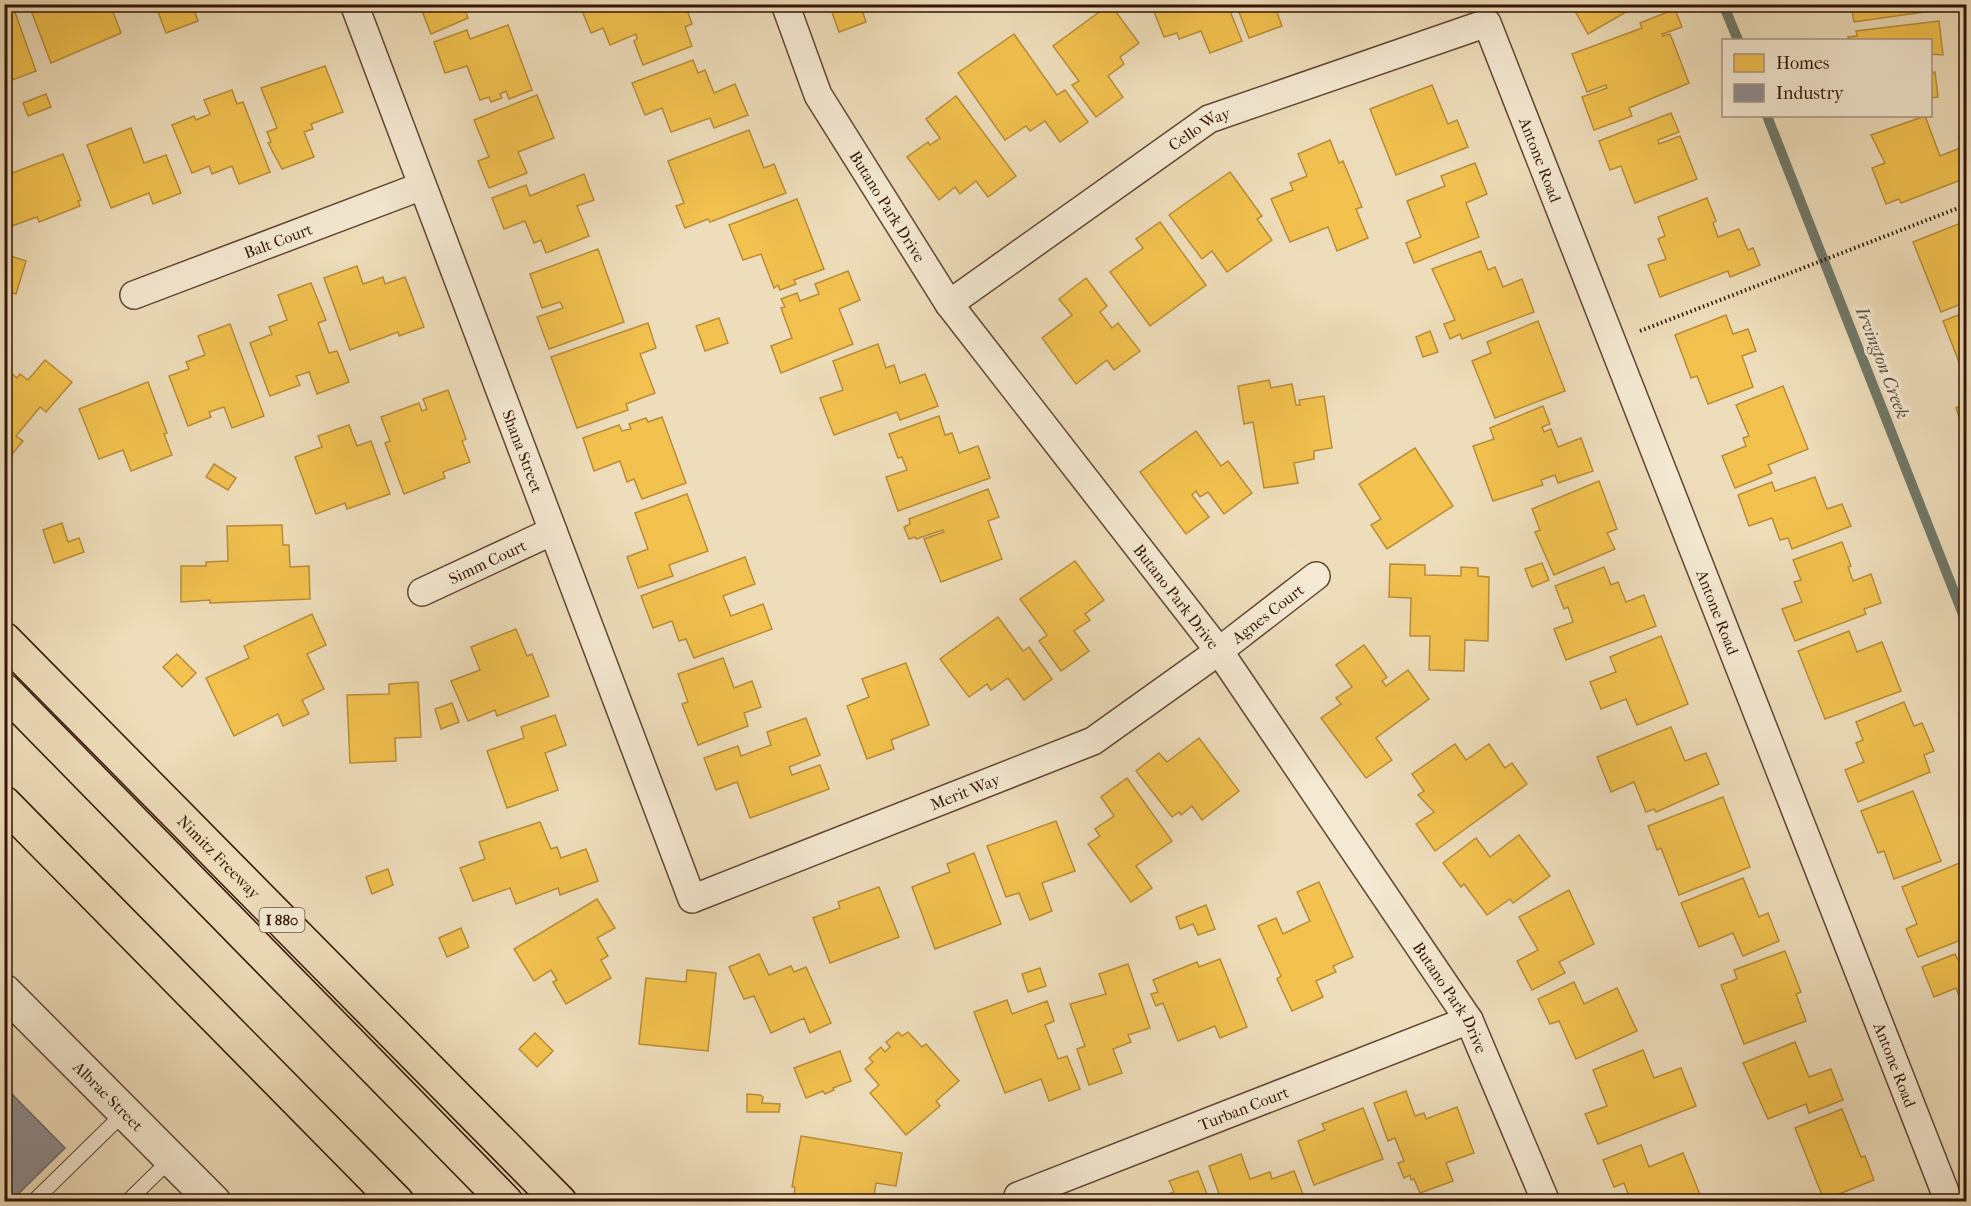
<svg xmlns="http://www.w3.org/2000/svg" width="1971" height="1206" font-family="'IM FELL French Canon',serif">
<rect width="100%" height="100%" fill="#eeddba"/>
<filter id="stains"><feTurbulence type="fractalNoise" baseFrequency=".00333" numOctaves="4"/><feColorMatrix values="0 0 0 0 .2 0 0 0 0 .09 0 0 0 0 .02 0 0 0 .5 -.17"/></filter>
<radialGradient id="worn" r=".72"><stop offset=".6" stop-color="#630" stop-opacity="0"/><stop offset="1" stop-color="#630" stop-opacity=".3"/></radialGradient>
<g fill="#f2c14e" stroke="#b98d38" stroke-width="1.5">
<path d="M4 4H12L36 71 4 83Z"/>
<path d="M52 4H110L121 33 51 63 32 13Z"/>
<path d="M155 4H192L198 21 166 33Z"/>
<path d="M423 4H463L468 18 431 34 420 6Z"/>
<path d="M590 4H685L692 24 685 27 692 46 643 65 634 41 637 39 636 34 610 45 603 28 591 33 581 8Z"/>
<path d="M829 4H860L866 22 839 32Z"/>
<path d="M1110 4 1139 43 1120 57 1124 64 1108 76 1123 97 1096 117 1072 85 1079 81 1053 46Z"/>
<path d="M1151 4H1217L1219 10 1228 6 1242 41 1210 53 1201 31 1179 39 1177 33 1164 37Z"/>
<path d="M1236 4H1274L1282 26 1249 38Z"/>
<path d="M1571 4H1640L1588 34Z"/>
<path d="M1851 4H1937L1938 10 1854 22Z"/>
<path d="M1675 9 1682 27 1662 34 1663 36 1670 34 1689 83 1629 108 1632 116 1594 130 1582 97 1607 88 1606 85 1587 92 1572 54 1642 28 1640 23Z"/>
<path d="M1939 21 1943 55 1930 54V40H1849L1848 37 1857 36 1856 31Z"/>
<path d="M508 25 532 90 509 99 506 91 500 94 502 98 491 102 489 97 480 100 467 66 445 73 434 42 467 30 470 39Z"/>
<path d="M1014 34 1057 95 1065 90 1088 122 1060 142 1045 121 1030 131 1026 126 1005 140 958 73Z"/>
<path d="M693 60 698 73 705 70 714 93 735 84 748 115 714 128 710 118 671 132 662 108 645 115 632 83Z"/>
<path d="M325 66 343 112 311 124 313 129 304 132 314 157 282 169 268 143 271 142 267 132 277 128 261 88Z"/>
<path d="M1935 72 1938 97 1930 98V73Z"/>
<path d="M1432 85 1448 124 1457 120 1468 147 1396 175 1370 109Z"/>
<path d="M232 90 237 104 243 102 270 172 239 184 232 166 212 174 209 166 192 173 172 125 194 116 196 120 210 114 204 100Z"/>
<path d="M46 94 51 107 28 116 23 103Z"/>
<path d="M537 95 554 138 518 152 527 173 489 188 478 161 489 157 474 120Z"/>
<path d="M956 96 1016 176 988 197 976 181 960 194 955 187 939 200 907 157 928 142 930 145 940 138 926 119Z"/>
<path d="M1671 113 1679 132 1658 140 1659 144 1680 136 1697 179 1635 203 1621 166 1610 170 1599 141Z"/>
<path d="M1925 116 1940 156 1963 147 1959 137 1963 136 1966 144V178L1901 203 1899 199 1886 204 1872 168 1885 163 1871 135Z"/>
<path d="M131 128 144 163 166 155 181 193 153 204 149 193 111 208 87 145Z"/>
<path d="M749 130 764 168 774 164 786 193 710 222 708 219 685 228 676 206 684 203 668 161Z"/>
<path d="M1330 140 1339 163 1343 161 1362 207 1356 209 1368 238 1337 251 1328 227 1290 242 1271 199 1293 190 1290 183 1307 176 1298 154Z"/>
<path d="M63 154 81 200 78 201 80 206 39 222 37 217 9 227 4 215V176Z"/>
<path d="M1475 163 1487 194 1466 203 1479 237 1414 263 1406 243 1421 237 1407 201 1445 186 1441 176Z"/>
<path d="M1230 172 1262 216 1257 219 1272 240 1227 272 1212 251 1202 259 1169 215Z"/>
<path d="M584 174 594 200 577 206 589 236 546 253 541 240 534 243 525 221 504 229 492 198 526 185 530 196Z"/>
<path d="M1707 198 1716 221 1713 223 1718 237 1739 229 1748 250 1753 248 1760 265 1730 277 1728 271 1660 297 1648 265 1666 259 1658 239 1665 236 1658 217Z"/>
<path d="M797 199 824 269 794 280 796 284 780 290 778 285 774 288 761 254 743 260 729 225Z"/>
<path d="M1966 221V302L1941 312 1913 242Z"/>
<path d="M1160 222 1206 285 1150 326 1110 272 1143 248 1136 239Z"/>
<path d="M598 249 624 322 549 349 537 317 563 308 560 302 542 308 530 274Z"/>
<path d="M1481 251 1488 270 1495 267 1503 287 1522 279 1534 312 1462 339 1460 334 1450 339 1444 324 1455 320 1432 269Z"/>
<path d="M4 254 26 261 16 294 4 290Z"/>
<path d="M357 266 363 284 383 277 385 284 405 277 424 327 399 336 398 332 350 350 324 278Z"/>
<path d="M848 271 860 300 839 309 853 344 781 373 771 346 792 338 781 308 785 307 781 299 797 293 800 301 819 294 815 284Z"/>
<path d="M1086 278 1107 306 1100 312 1112 328 1118 323 1140 351 1114 370 1107 360 1076 384 1042 338 1072 315 1059 299Z"/>
<path d="M311 283 326 320 318 323 329 353 337 351 349 382 317 394 309 372 296 376 300 385 270 396 250 343 272 334 269 327 287 320 278 295Z"/>
<path d="M1966 312V380L1943 321Z"/>
<path d="M1726 315 1733 334 1748 329 1756 351 1742 356 1753 387 1708 404 1697 376 1691 378 1675 335Z"/>
<path d="M719 318 728 343 705 351 696 326Z"/>
<path d="M1538 321 1565 391 1495 418 1472 361 1491 353 1487 342Z"/>
<path d="M648 323 656 348 640 354 655 393 626 404 628 410 577 428 551 357Z"/>
<path d="M230 324 264 416 232 428 224 407 209 412 211 417 188 426 169 376 189 369 186 362 205 355 198 336Z"/>
<path d="M1430 331 1438 352 1423 357 1416 337Z"/>
<path d="M878 344 886 368 894 365 900 383 925 374 938 406 900 420 897 412 834 435 820 398 843 390 833 361Z"/>
<path d="M45 360 72 382 46 412 40 407 16 436 23 441 4 464V367L17 378 20 374 28 380Z"/>
<path d="M1269 380 1271 388 1292 384 1296 405H1300L1299 400 1324 396 1332 448 1314 451V459L1294 463 1298 483 1264 488 1253 422 1244 424 1238 386Z"/>
<path d="M148 382 167 433 164 434 172 455 131 471 123 450 99 459 79 409Z"/>
<path d="M1783 386 1808 449 1768 465 1772 473 1735 488 1722 456 1746 446 1743 438 1749 436 1736 405Z"/>
<path d="M448 390 466 439 462 441 470 462 443 472 445 478 404 494 385 443 390 441 381 417 419 403 422 411 427 409 423 399Z"/>
<path d="M1966 403V426L1963 428 1956 408Z"/>
<path d="M1543 406 1550 424 1542 427 1544 432 1551 429 1558 447 1581 438 1593 471 1558 483 1555 475 1541 480 1543 485 1493 501 1473 446 1494 439 1490 428Z"/>
<path d="M939 416 945 435 952 433 959 453 978 446 990 478 898 511 886 477 907 470 902 457 898 458 889 434Z"/>
<path d="M662 417 686 483 642 499 634 479 627 482 620 461 594 471 583 438 619 425 622 431 631 429 629 424 646 418 648 422Z"/>
<path d="M349 425 357 446 371 441 390 494 347 509 345 503 316 514 295 457 322 447 318 436Z"/>
<path d="M1196 431 1221 466 1228 461 1252 493 1224 514 1208 492 1200 497 1196 491 1192 495 1209 517 1186 534 1140 472Z"/>
<path d="M1415 448 1453 506 1387 549 1371 525 1381 519 1359 484Z"/>
<path d="M214 464 236 478 228 490 206 477Z"/>
<path d="M1815 477 1827 509 1842 504 1851 526 1792 549 1788 538 1780 540 1772 518 1749 526 1738 495 1772 482 1775 491Z"/>
<path d="M1599 481 1617 529 1607 533 1615 549 1554 575 1535 532 1540 530 1532 509Z"/>
<path d="M988 489 999 517 988 521 1002 559 941 582 924 539 944 532 943 530 916 539 915 537 909 539 904 527 910 524 909 519Z"/>
<path d="M687 494 708 551 669 565 673 576 638 588 627 557 648 549 635 513Z"/>
<path d="M62 523 68 542 79 538 84 552 54 563 43 530Z"/>
<path d="M282 525 283 545H289L290 567 309 566 310 599 210 603V600L181 602V566H206V562L228 561 227 526Z"/>
<path d="M1842 542 1851 566 1848 567 1853 581 1871 574 1881 603 1864 609 1866 614 1795 641 1782 609 1802 602 1794 582 1801 580 1793 560Z"/>
<path d="M745 557 755 584 723 596 731 616 763 604 772 629 694 658 686 639 679 641 672 621 653 628 641 596Z"/>
<path d="M1075 561 1104 600 1085 614 1090 620 1074 631 1089 651 1061 671 1039 641 1047 635 1020 599Z"/>
<path d="M1542 563 1549 580 1532 587 1525 569Z"/>
<path d="M1390 564 1425 565V575L1461 576V567L1478 568V576L1489 577 1488 641 1465 640 1464 671 1429 670 1430 636H1410L1411 598 1389 597Z"/>
<path d="M1604 567 1611 585 1618 582 1626 602 1644 595 1656 626 1566 660 1554 629 1573 622 1568 607 1564 609 1555 586Z"/>
<path d="M312 614 326 645 307 654 324 689 302 700 309 714 283 726 278 714 234 736 206 678 249 658 244 646Z"/>
<path d="M998 617 1023 651 1029 647 1052 679 1024 700 1008 678 991 690 987 684 969 697 940 659Z"/>
<path d="M516 629 527 656 532 654 549 696 497 716 495 710 468 721 451 681 480 670 471 647Z"/>
<path d="M1849 631 1857 652 1882 642 1901 691 1825 719 1798 651Z"/>
<path d="M1661 636 1688 704 1637 725 1626 699 1601 709 1590 682 1616 672 1610 657Z"/>
<path d="M1364 645 1387 677 1382 681 1386 686 1408 670 1429 699 1376 738 1392 760 1366 778 1321 718 1341 704 1336 698 1352 687 1336 665Z"/>
<path d="M177 654 196 673 182 687 163 667Z"/>
<path d="M723 658 734 688 752 681 761 707 744 713 748 726 698 745 682 704 688 702 678 674Z"/>
<path d="M906 663 929 725 891 740 894 749 867 759 847 706 869 697 862 679Z"/>
<path d="M418 682 421 737 395 738 396 761 350 763 347 695 389 694V684Z"/>
<path d="M1904 702 1914 726 1922 723 1934 751 1924 755 1930 772 1858 802 1845 770 1864 762 1856 743 1863 740 1856 722Z"/>
<path d="M452 703 459 722 441 729 435 709Z"/>
<path d="M555 715 566 745 545 753 558 790 507 808 487 751 524 738 521 727Z"/>
<path d="M806 718 820 755 789 767 792 775 820 765 829 789 750 818 737 782 716 790 704 758 738 746 741 756 771 745 767 732Z"/>
<path d="M1671 727 1685 761 1706 753 1719 784 1656 812 1654 809 1646 812 1634 782 1611 792 1597 757Z"/>
<path d="M1199 738 1239 791 1202 820 1192 806 1181 815 1179 812 1172 817 1136 771 1159 753 1167 762Z"/>
<path d="M1455 744 1466 760 1489 744 1505 768 1512 763 1527 784 1435 851 1416 824 1434 812 1418 795 1424 791 1412 774Z"/>
<path d="M1127 778 1172 841 1136 866 1152 888 1131 902 1088 844 1100 836 1095 829 1114 816 1101 797Z"/>
<path d="M1913 791 1941 861 1894 879 1884 851 1878 853 1861 811Z"/>
<path d="M1723 797 1750 867 1679 895 1661 848 1657 850 1648 826Z"/>
<path d="M1056 821 1075 871 1042 883 1052 911 1030 920 1019 893 1006 897 987 846Z"/>
<path d="M540 822 551 849 557 847 561 858 586 849 598 881 560 895 558 888 516 904 510 888 473 901 460 868 485 859 479 842Z"/>
<path d="M1519 835 1550 876 1513 903 1510 899 1487 915 1464 884 1461 887 1443 863 1476 838 1490 857Z"/>
<path d="M974 853 1001 924 935 949 912 887 950 872 947 864Z"/>
<path d="M1964 861 1966 911 1961 913 1966 927V938L1918 957 1906 929 1917 924 1902 887Z"/>
<path d="M388 869 393 885 372 894 366 877Z"/>
<path d="M1743 878 1759 917 1768 913 1779 941 1743 956 1733 933 1699 947 1681 903Z"/>
<path d="M1319 882 1353 957 1333 966 1336 972 1316 981 1323 997 1292 1011 1277 979 1281 976 1258 926 1276 918 1283 934 1310 921 1297 892Z"/>
<path d="M879 887 899 937 830 963 813 918 840 908 838 902Z"/>
<path d="M1569 890 1594 944 1559 962 1565 973 1532 990 1517 961 1538 950 1519 917Z"/>
<path d="M597 899 615 928 597 938 608 956 601 960 611 978 566 1004 553 982 557 980 551 970 534 981 514 949Z"/>
<path d="M1206 905 1215 929 1198 935 1193 924 1180 929 1176 917Z"/>
<path d="M461 928 469 947 447 957 439 938Z"/>
<path d="M1785 951 1801 992 1796 994 1806 1021 1744 1044 1721 985 1737 979 1734 970Z"/>
<path d="M759 954 769 975 791 966 794 972 806 967 831 1023 810 1033 804 1018 771 1033 754 996 744 999 729 967Z"/>
<path d="M1955 954 1960 963 1966 961 1965 1011 1956 988 1934 997 1922 967Z"/>
<path d="M1220 959 1247 1027 1220 1038 1215 1026 1178 1041 1163 1003 1156 1006 1151 994 1158 992 1153 980 1197 962 1199 967Z"/>
<path d="M1128 964 1150 1028 1128 1035 1131 1042 1113 1049 1122 1073 1089 1085 1077 1049 1085 1046 1070 1004 1106 994 1099 974Z"/>
<path d="M1040 968 1046 986 1028 992 1022 974Z"/>
<path d="M687 970 716 973 708 1051 639 1044 646 978 686 982Z"/>
<path d="M1574 982 1584 1004 1617 988 1637 1031 1576 1059 1559 1021 1550 1024 1538 999Z"/>
<path d="M1007 1000 1012 1014 1047 1001 1054 1021 1045 1025 1058 1059 1067 1056 1080 1089 1049 1101 1041 1079 1005 1093 974 1012Z"/>
<path d="M898 1032 902 1036 908 1032 922 1047 926 1044 959 1081 936 1101 940 1106 906 1135 870 1093 879 1085 865 1069 873 1062 869 1058 881 1047 885 1052 890 1047 886 1042Z"/>
<path d="M535 1033 553 1051 537 1067 519 1049Z"/>
<path d="M1795 1042 1809 1077 1831 1069 1843 1100 1809 1113 1806 1104 1768 1119 1743 1063Z"/>
<path d="M1643 1050 1654 1078 1681 1068 1696 1106 1598 1144 1585 1114 1607 1106 1593 1070Z"/>
<path d="M840 1051 851 1081 833 1088 834 1090 825 1094 823 1091 806 1098 794 1068Z"/>
<path d="M1406 1091 1415 1116 1424 1113 1426 1119 1457 1107 1474 1153 1446 1163 1453 1181 1420 1193 1414 1179 1411 1180 1410 1175 1404 1178 1398 1163 1404 1161 1395 1138 1388 1141 1374 1103Z"/>
<path d="M747 1094 760 1095 763 1097 762 1103 780 1104 779 1112H747Z"/>
<path d="M1363 1108 1383 1159 1314 1185 1298 1141 1325 1130 1322 1124Z"/>
<path d="M1842 1109 1861 1157 1865 1156 1874 1180 1824 1200 1795 1128Z"/>
<path d="M801 1136 902 1153 896 1186 876 1183 873 1202H793L795 1187H792Z"/>
<path d="M1641 1145 1649 1167 1683 1153 1701 1197 1689 1202H1631L1624 1183 1614 1187 1603 1160Z"/>
<path d="M1241 1154 1250 1179 1270 1172 1272 1179 1294 1171 1306 1202H1222L1209 1166Z"/>
<path d="M1198 1171 1210 1202H1148L1174 1192 1169 1181Z"/>
</g>
<path fill="#8d8d92" stroke="#726968" stroke-width="1.5" d="M4 1086 65 1148 10 1202H4Z"/>
<g fill="none" stroke-linecap="round" stroke-linejoin="round">
<g stroke="#70796a" stroke-width="10">
<path d="M1723 4 1738 40"/>
<path d="M1767 116 1966 622"/>
</g>
<g stroke="#624632" stroke-width="16">
<g id="service">
<path d="M33 1202 125 1112"/>
<path d="M127 1202 171 1159"/>
</g>
</g>
<g stroke="#624632" stroke-width="30">
<g id="minor">
<path id="s1" d="M354 4 692 899 1093 741 1219 651 1316 576"/>
<path id="s2" d="M785 4 818 95 949 304 1219 651 1469 1020 1546 1202"/>
<path id="s3" d="M134 295 422 186"/>
<path id="s4" d="M949 304 1209 119 1487 23 1949 1202"/>
<path id="s5" d="M422 592 553 531"/>
<path id="s6" d="M1018 1196 1469 1020"/>
</g>
</g>
<g stroke="#624632" stroke-width="36">
<g id="tertiary">
<path id="s7" d="M4 991 214 1202"/>
</g>
</g>
<g stroke="#331405" stroke-width="36">
<g id="motorway">
<path id="s8" d="M4 639 560 1202"/>
<path d="M4 690 506 1202"/>
<path d="M4 803 397 1202"/>
</g>
</g>
<path stroke="#331405" stroke-width="4" stroke-dasharray="1.5 3" stroke-linecap="butt" d="M1640 331 1966 205"/>
<use href="#service" stroke="#f4e9d2" stroke-width="14"/>
<use href="#minor" stroke="#f4e9d2" stroke-width="27"/>
<use href="#tertiary" stroke="#f4e9d2" stroke-width="33"/>
<use href="#motorway" stroke="#eeddba" stroke-width="33"/>
</g>
<g text-anchor="middle" dominant-baseline="central" stroke-width="6" stroke-linejoin="round" paint-order="stroke">
<rect fill="#f4e9d2" stroke="#6d5442" stroke-width="1.5" x="259.5" y="908" width="45" height="24" rx="4.5"/>
<g font-size="15" font-weight="bold" fill="#331405">
<text x="282" y="920">I 880</text>
</g>
<g font-size="16" fill="#331405" stroke="#f4e9d2">
<text stroke="none"><textPath href="#s4" startOffset="306">Cello Way</textPath></text>
<text stroke="none"><textPath href="#s4" startOffset="760">Antone Road</textPath></text>
<text stroke="none"><textPath href="#s2" startOffset="228">Butano Park Drive</textPath></text>
<text stroke="none"><textPath href="#s3" startOffset="154">Balt Court</textPath></text>
<text stroke="none"><textPath href="#s1" startOffset="478">Shana Street</textPath></text>
<text stroke="none"><textPath href="#s5" startOffset="72">Simm Court</textPath></text>
<text stroke="none"><textPath href="#s2" startOffset="714">Butano Park Drive</textPath></text>
<text stroke="none"><textPath href="#s4" startOffset="1246">Antone Road</textPath></text>
<text stroke="none"><textPath href="#s1" startOffset="1604">Agnes Court</textPath></text>
<text stroke="none"><textPath href="#s1" startOffset="1250">Merit Way</textPath></text>
<text stroke="none"><textPath href="#s8" startOffset="306">Nimitz Freeway</textPath></text>
<text stroke="none"><textPath href="#s2" startOffset="1200">Butano Park Drive</textPath></text>
<text stroke="none"><textPath href="#s4" startOffset="1732">Antone Road</textPath></text>
<text stroke="none"><textPath href="#s7" startOffset="148">Albrae Street</textPath></text>
<text stroke="none"><textPath href="#s6" startOffset="242">Turban Court</textPath></text>
</g>
<g font-size="18" font-style="italic" fill="#574f40" stroke="#f4e9d2">
<text transform="translate(1882 363) rotate(69)">Irvington Creek</text>
</g>
</g>
<rect width="1971" height="1206" fill="none" stroke="#eeddba" stroke-width="24"/>
<rect x="6" y="6" width="1959" height="1194" fill="none" stroke="#331405" stroke-width="3"/>
<rect x="12" y="12" width="1947" height="1182" fill="none" stroke="#331405" stroke-width="1.5"/>
<rect x="1722" y="39" width="210" height="78" fill="#f4e9d2" stroke="#a79480" stroke-width="1.5"/>
<rect x="1734" y="54" width="30" height="18" fill="#f2c14e" stroke="#a79480" stroke-width="1.5"/>
<text x="1776" y="69" font-size="18" fill="#331405">Homes</text>
<rect x="1734" y="84" width="30" height="18" fill="#8d8d92" stroke="#a79480" stroke-width="1.5"/>
<text x="1776" y="99" font-size="18" fill="#331405">Industry</text>
<rect width="100%" height="100%" filter="url(#stains)"/>
<rect width="100%" height="100%" fill="url(#worn)"/>
</svg>
